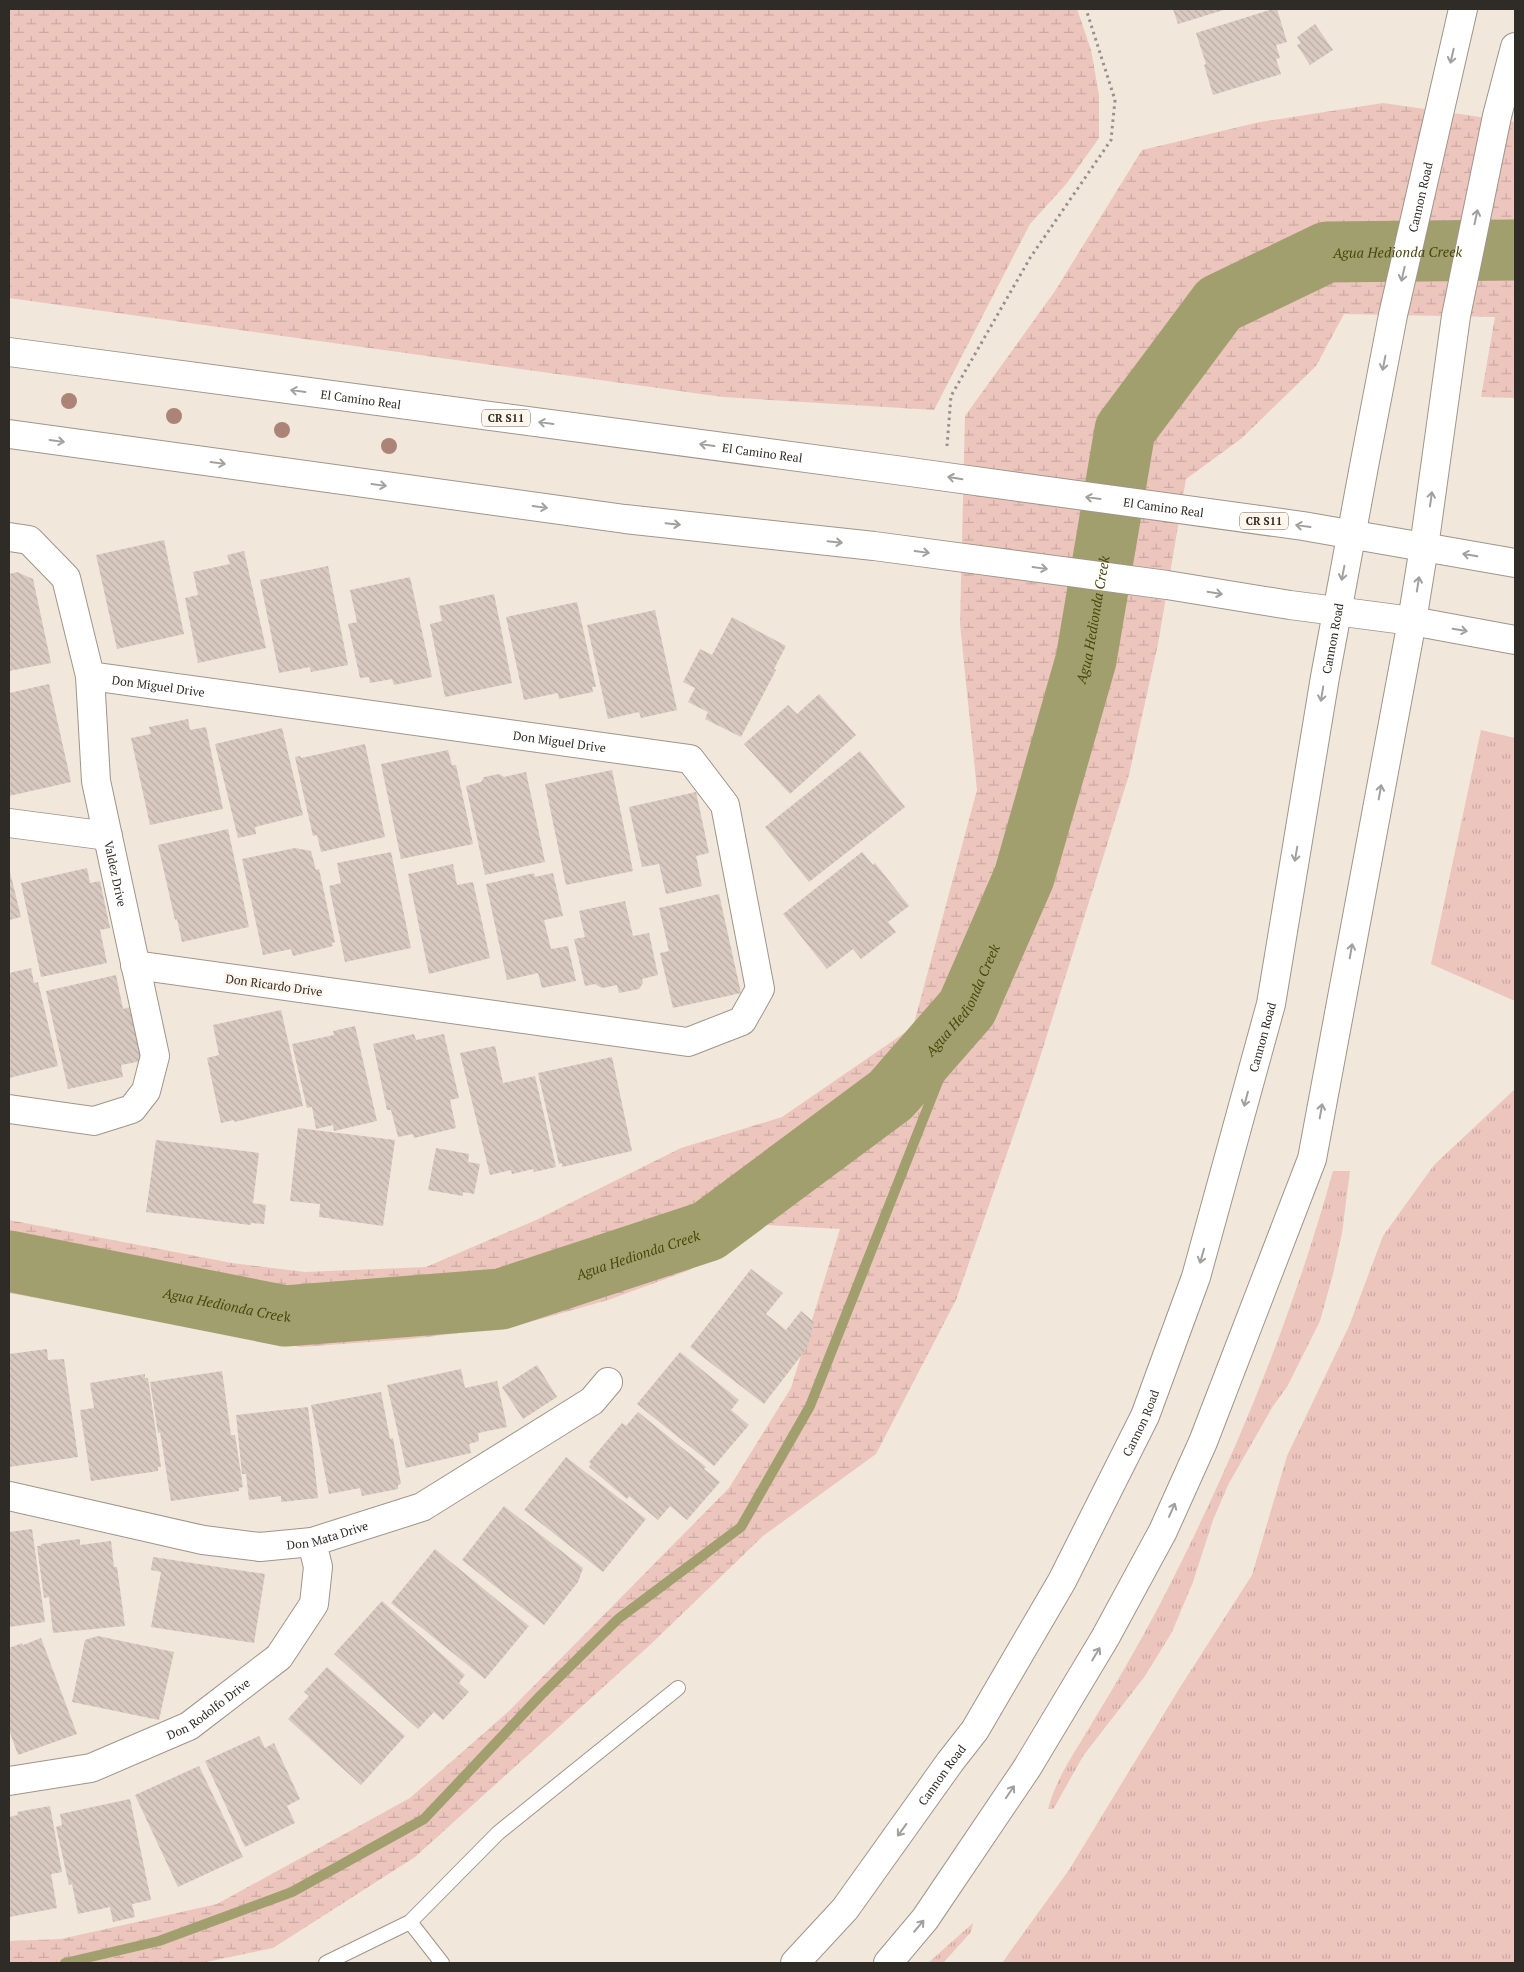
<svg xmlns="http://www.w3.org/2000/svg" width="1524" height="1972" font-family="'PT Serif',serif">
<defs>
<pattern id="grass-tufts" width="24" height="20" patternUnits="userSpaceOnUse" patternTransform="scale(1.25)"><rect width="24" height="20" fill="#ecc5bd"/><path d="M3 7l-1-3M5 7V3M7 7l1-3M15 17l-1-3M17 17v-4M19 17l1-3" fill="none" stroke="#cba9a2"/></pattern>
<pattern id="wetland-marsh" width="20" height="14" patternUnits="userSpaceOnUse" patternTransform="scale(1.25)"><rect width="20" height="14" fill="#ecc5bd"/><path d="M1 5h8M5 5V1M11 12h8M15 12V8" fill="none" stroke="#cba9a2"/></pattern>
<pattern id="building-back-hatch" width="6" height="6" patternUnits="userSpaceOnUse" patternTransform="scale(1.25)"><rect width="6" height="6" fill="#d8c9c1"/><path d="M-1 5l2 2M0 0l6 6M5-1l2 2" fill="none" stroke="#baada6"/></pattern>
</defs>
<rect width="100%" height="100%" fill="#f2e7db"/>
<g fill="url(#grass-tufts)">
<path d="M1481 730 1515 738V1001L1431 964Z"/>
<path d="M1515 1089V1963H1002L1069 1870 1179 1689 1252 1575 1287 1456 1349 1326 1383 1236 1434 1165Z"/>
<path d="M1333 1171H1350L1342 1233 1333 1274 1320 1321 1287 1387 1273 1406 1228 1485 1213 1520 1193 1582 1172 1632 1145 1676 1083 1756 1054 1808 1052 1809H1048C1057 1775 1078 1748 1095 1718 1117 1682 1139 1644 1159 1606 1231 1467 1291 1322 1333 1171Z"/>
<path d="M973 1923 971 1932 943 1963H928Z"/>
</g>
<g fill="url(#wetland-marsh)">
<path d="M9 9H1077L1091 50 1099 95V138L1067 183 1030 224 934 410 723 397 9 298Z"/>
<path d="M1383 103 1515 122V398L1481 397 1495 317 1344 314 1316 366 1242 438 1186 479 1158 644 1129 775 1035 1073 956 1300 876 1454 763 1536 651 1644 415 1857 273 1948 202 1963H9V1941L61 1939 217 1904 410 1798 509 1711 729 1488 791 1388 840 1229 750 1224 690 1270 608 1300 516 1326 410 1339 301 1347 9 1293V1220L232 1263 305 1272 426 1267 536 1220 681 1148 782 1117 913 1027 977 790 960 624 965 416 1055 291 1142 150 1260 122Z"/>
</g>
<g fill="none" stroke-linecap="round" stroke-linejoin="round">
<path stroke="#a19f6e" stroke-width="10" d="M65 1963 159 1941 292 1892 424 1819 541 1695 618 1619 741 1527 810 1406 967 1008"/>
<path stroke="#a19f6e" stroke-width="61" id="s1" d="M9 1261 285 1316 501 1299 708 1231 891 1095 967 1008 1024 877 1086 660 1125 430 1219 304 1327 252 1515 250"/>
</g>
<g fill="url(#building-back-hatch)">
<path d="M1173 9H1227L1178 24Z"/>
<path d="M1273 9H1277L1287 42 1276 45 1280 58 1276 59 1281 74 1213 95 1204 65 1206 64 1196 33Z"/>
<path d="M1315 24 1333 50 1310 65 1297 45 1301 43 1297 37Z"/>
<path d="M164 540 184 634 117 649 96 555Z"/>
<path d="M244 551 266 648 198 663 185 598 198 595 193 572 230 564 227 555Z"/>
<path d="M328 566 348 665 311 672 310 667 279 673 260 580Z"/>
<path d="M17 572 33 579 51 663 9 671V574Z"/>
<path d="M410 577 432 677 394 685 392 679 370 683 369 677 360 678 348 624 357 622 350 590Z"/>
<path d="M494 594 512 683 445 697 430 624 442 621 439 606Z"/>
<path d="M577 602 596 687H592L593 692 559 699 558 693 524 700 506 617Z"/>
<path d="M655 610 677 710 641 718 639 712 608 719 587 625Z"/>
<path d="M732 617 786 646 774 669 776 670 741 737 705 719 708 712 688 702 695 688 683 682 700 649 712 655Z"/>
<path d="M49 684 71 782 9 796V693Z"/>
<path d="M819 694 856 735 790 794 744 744 788 705 797 714Z"/>
<path d="M188 719 190 730 206 727 223 809 150 825 131 738 151 734 149 727Z"/>
<path d="M282 728 303 815 255 827 256 834 238 838 215 744Z"/>
<path d="M365 744 385 837 321 852 317 835 313 836 295 757 300 756 301 758Z"/>
<path d="M448 750 452 765H456L473 844 401 859 381 764Z"/>
<path d="M860 751 905 807 809 882 765 827Z"/>
<path d="M612 770 633 871 566 885 545 784Z"/>
<path d="M526 772 545 862 485 875 466 786 481 782 484 777 499 774 504 777Z"/>
<path d="M696 792 709 853 696 856 702 886 666 894 659 864 642 867 629 807Z"/>
<path d="M228 829 249 927 182 942 177 919 175 920 158 845Z"/>
<path d="M295 848 311 851 316 870 319 869 335 942 332 943 333 946 293 956 291 949 263 955 242 859Z"/>
<path d="M391 852 411 948 345 962 329 886 341 883 337 863Z"/>
<path d="M862 852 873 865 875 863 909 906 888 922 896 932 861 959 853 949 827 969 783 914Z"/>
<path d="M453 864 457 885 473 882 490 958 429 974 408 874Z"/>
<path d="M9 868 21 917 9 920Z"/>
<path d="M87 868 90 883 100 881 110 928 100 930 107 963 41 977 21 883Z"/>
<path d="M534 873 535 877 553 873 563 916 544 920 551 949 568 946 576 981 542 988 538 973 507 980 486 884Z"/>
<path d="M719 894 741 993 673 1008 660 953 669 951 659 908Z"/>
<path d="M625 901 633 936 649 933 658 975 642 979 643 983 639 989 619 993 617 985 602 988 595 984 585 986 574 939 585 937 579 911Z"/>
<path d="M31 968 34 983 38 982 58 1066 9 1078V973Z"/>
<path d="M116 975 123 1009 130 1007 142 1061 121 1065 123 1077 68 1089 46 991Z"/>
<path d="M281 1010 303 1106 234 1122V1120L221 1123 207 1058 219 1055 213 1025Z"/>
<path d="M355 1026 377 1121 334 1131 333 1125 316 1129 312 1107 307 1108 292 1044 334 1035 333 1031Z"/>
<path d="M414 1034 416 1040 444 1034 459 1098 450 1100 456 1128 414 1138 413 1134 398 1137 391 1110H387L373 1044Z"/>
<path d="M495 1046 503 1083 535 1076 556 1167 534 1172 533 1169 512 1174 511 1170 490 1175 460 1053Z"/>
<path d="M612 1057 632 1151 562 1167V1163L559 1164 538 1073Z"/>
<path d="M298 1128 395 1140 383 1226 319 1217 320 1204 290 1201Z"/>
<path d="M156 1140 259 1153 253 1203 266 1205 264 1224 251 1223 250 1225 146 1212Z"/>
<path d="M436 1148 469 1154 468 1162 480 1164 474 1194 463 1192V1196L428 1190Z"/>
<path d="M751 1269 783 1293 766 1314 786 1330 801 1311 814 1322 807 1348 764 1404 690 1347Z"/>
<path d="M47 1349 48 1360 64 1359 78 1457 9 1467V1354Z"/>
<path d="M680 1352 739 1400 731 1410 749 1425 714 1466 637 1404Z"/>
<path d="M537 1365 557 1397 523 1419 502 1387Z"/>
<path d="M461 1369 465 1388 497 1381 507 1427 478 1433 479 1441 469 1444 471 1453 406 1468 387 1385Z"/>
<path d="M222 1371 231 1435H235L243 1487 239 1488V1491L171 1501 160 1432 158 1433 150 1382Z"/>
<path d="M145 1374V1378H148L161 1467H158V1471L91 1481 80 1410 94 1408 90 1383Z"/>
<path d="M381 1392 390 1439 393 1438 401 1484 398 1485V1489L362 1496 360 1488 329 1494 311 1405Z"/>
<path d="M308 1407 318 1498 281 1502V1496L249 1500 246 1474H242L236 1415Z"/>
<path d="M638 1412 706 1467 704 1469 720 1482 687 1520 670 1506 658 1520 629 1496 627 1499 589 1467 591 1464 589 1462 622 1423 626 1426Z"/>
<path d="M566 1457 646 1519 603 1572 524 1510Z"/>
<path d="M504 1506 583 1568 578 1582 544 1625 462 1560Z"/>
<path d="M32 1529 45 1622 9 1627V1532Z"/>
<path d="M80 1539V1545L111 1541 114 1567H117L125 1626 53 1633 49 1597 44 1598 37 1546H41V1544Z"/>
<path d="M435 1549 529 1626 485 1679 391 1603Z"/>
<path d="M153 1557 265 1574 254 1643 151 1627 161 1572 151 1570Z"/>
<path d="M382 1601 465 1675 459 1683 469 1692 443 1720 434 1712 418 1729 334 1654Z"/>
<path d="M98 1636 174 1652 159 1720 72 1702 85 1640Z"/>
<path d="M41 1638 77 1734 18 1755 9 1730V1648L22 1643 23 1645Z"/>
<path d="M327 1667 405 1736 361 1785 288 1719 309 1696 304 1692Z"/>
<path d="M259 1736 265 1748 274 1743 300 1799 287 1806 295 1823 245 1847 205 1761Z"/>
<path d="M199 1766 243 1857 178 1887 135 1795Z"/>
<path d="M130 1799 151 1900 132 1904 135 1917 113 1922 110 1907 78 1914 72 1884 69 1885 56 1827 62 1825 60 1814Z"/>
<path d="M50 1806 62 1872 51 1874 57 1908 9 1917V1817L18 1815 17 1812Z"/>
</g>
<g fill="none" stroke-linecap="round" stroke-linejoin="round">
<g stroke="#9f958a" stroke-width="16">
<g id="service">
<path d="M410 1922 442 1963"/>
<path d="M326 1963 410 1922 498 1833 678 1688"/>
</g>
</g>
<g stroke="#9f958a" stroke-width="30">
<g id="minor">
<path id="s2" d="M9 537 29 540 66 578 90 676 96 781 155 1056 146 1091 132 1109 94 1121 9 1109"/>
<path id="s3" d="M90 676 690 759 725 805 760 989 742 1021 688 1042 135 965"/>
<path d="M9 823 108 836"/>
<path id="s4" d="M9 1496 203 1540 260 1547 312 1542 422 1507 592 1401 608 1382"/>
<path id="s5" d="M9 1781 91 1768 189 1726 279 1657 314 1604 318 1567 312 1542"/>
</g>
</g>
<g stroke="#9f958a" stroke-width="30">
<g id="primary">
<path id="s6" d="M9 352 903 471 1303 526 1515 563"/>
<path d="M9 434 625 519 874 546 1167 585 1290 605 1412 621 1515 640"/>
<path id="s7" d="M795 1963 845 1909 950 1762 975 1730 1062 1581 1145 1416 1196 1277 1271 1004 1325 677 1365 461 1393 315 1463 9"/>
<path d="M888 1963 925 1919 1027 1768 1105 1638 1163 1531 1203 1442 1312 1159 1412 621 1424 547 1456 316 1497 116 1515 47"/>
</g>
</g>
<path stroke="#999189" stroke-width="3" stroke-dasharray="2.5 4" stroke-linecap="butt" d="M947 446 951 396 1030 258 1111 140 1115 100 1086 9"/>
<use href="#service" stroke="#fff" stroke-width="14"/>
<use href="#minor" stroke="#fff" stroke-width="28"/>
<use href="#primary" stroke="#fff" stroke-width="28"/>
</g>
<g fill="#ac8377">
<circle cx="69" cy="401" r="8"/>
<circle cx="174" cy="416" r="8"/>
<circle cx="282" cy="430" r="8"/>
<circle cx="389" cy="446" r="8"/>
</g>
<defs><path id="oneway-shaft" d="M-6 0H5M1.5-3L5.5 0L1.5 3" fill="none" stroke-width="1.6" stroke-linecap="round" stroke-linejoin="round" transform="scale(1.25)"/></defs>
<g stroke="#a1a09e">
<use href="#oneway-shaft" transform="translate(1452 56) rotate(103)"/>
<use href="#oneway-shaft" transform="translate(1476 217) rotate(-78)"/>
<use href="#oneway-shaft" transform="translate(1403 274) rotate(103)"/>
<use href="#oneway-shaft" transform="translate(1384 363) rotate(101)"/>
<use href="#oneway-shaft" transform="translate(298 391) rotate(-172)"/>
<use href="#oneway-shaft" transform="translate(546 423) rotate(-172)"/>
<use href="#oneway-shaft" transform="translate(57 441) rotate(8)"/>
<use href="#oneway-shaft" transform="translate(707 445) rotate(-172)"/>
<use href="#oneway-shaft" transform="translate(218 463) rotate(8)"/>
<use href="#oneway-shaft" transform="translate(955 478) rotate(-171)"/>
<use href="#oneway-shaft" transform="translate(379 485) rotate(8)"/>
<use href="#oneway-shaft" transform="translate(1093 498) rotate(-172)"/>
<use href="#oneway-shaft" transform="translate(1431 499) rotate(-82)"/>
<use href="#oneway-shaft" transform="translate(540 507) rotate(8)"/>
<use href="#oneway-shaft" transform="translate(673 524) rotate(6)"/>
<use href="#oneway-shaft" transform="translate(1303 526) rotate(-172)"/>
<use href="#oneway-shaft" transform="translate(835 542) rotate(6)"/>
<use href="#oneway-shaft" transform="translate(922 552) rotate(8)"/>
<use href="#oneway-shaft" transform="translate(1470 555) rotate(-170)"/>
<use href="#oneway-shaft" transform="translate(1040 568) rotate(8)"/>
<use href="#oneway-shaft" transform="translate(1343 573) rotate(101)"/>
<use href="#oneway-shaft" transform="translate(1418 584) rotate(-81)"/>
<use href="#oneway-shaft" transform="translate(1215 593) rotate(9)"/>
<use href="#oneway-shaft" transform="translate(1460 630) rotate(10)"/>
<use href="#oneway-shaft" transform="translate(1322 694) rotate(99)"/>
<use href="#oneway-shaft" transform="translate(1380 792) rotate(-80)"/>
<use href="#oneway-shaft" transform="translate(1296 854) rotate(100)"/>
<use href="#oneway-shaft" transform="translate(1351 951) rotate(-80)"/>
<use href="#oneway-shaft" transform="translate(1246 1099) rotate(105)"/>
<use href="#oneway-shaft" transform="translate(1321 1111) rotate(-80)"/>
<use href="#oneway-shaft" transform="translate(1202 1256) rotate(106)"/>
<use href="#oneway-shaft" transform="translate(1172 1510) rotate(-66)"/>
<use href="#oneway-shaft" transform="translate(1096 1654) rotate(-59)"/>
<use href="#oneway-shaft" transform="translate(1010 1792) rotate(-56)"/>
<use href="#oneway-shaft" transform="translate(902 1830) rotate(126)"/>
<use href="#oneway-shaft" transform="translate(919 1926) rotate(-50)"/>
</g>
<g text-anchor="middle" dominant-baseline="central" stroke-width="4.5" stroke-linejoin="round" paint-order="stroke">
<g fill="#fef5eb" stroke="#6d6862" stroke-width="1">
<rect x="482" y="409.5" width="48" height="17" rx="4"/>
<rect x="1240" y="512.5" width="48" height="17" rx="4"/>
</g>
<g font-size="11" font-weight="bold" fill="#2f2b27">
<text x="506" y="418">CR S11</text>
<text x="1264" y="521">CR S11</text>
</g>
<g font-size="12" fill="#2f2b27" stroke="#fef5eb">
<text stroke="none"><textPath href="#s7" startOffset="1904">Cannon Road</textPath></text>
<text stroke="none"><textPath href="#s6" startOffset="355">El Camino Real</textPath></text>
<text stroke="none"><textPath href="#s6" startOffset="760">El Camino Real</textPath></text>
<text stroke="none"><textPath href="#s6" startOffset="1165">El Camino Real</textPath></text>
<text stroke="none"><textPath href="#s7" startOffset="1454">Cannon Road</textPath></text>
<text stroke="none"><textPath href="#s3" startOffset="69">Don Miguel Drive</textPath></text>
<text stroke="none"><textPath href="#s3" startOffset="474">Don Miguel Drive</textPath></text>
<text stroke="none"><textPath href="#s2" startOffset="374">Valdez Drive</textPath></text>
<text transform="translate(274 985) rotate(8)">Don Ricardo Drive</text>
<text stroke="none"><textPath href="#s7" startOffset="1049">Cannon Road</textPath></text>
<text stroke="none"><textPath href="#s7" startOffset="644">Cannon Road</textPath></text>
<text stroke="none"><textPath href="#s4" startOffset="325">Don Mata Drive</textPath></text>
<text stroke="none"><textPath href="#s5" startOffset="215">Don Rodolfo Drive</textPath></text>
<text stroke="none"><textPath href="#s7" startOffset="239">Cannon Road</textPath></text>
</g>
<g font-size="14" font-style="italic" fill="#4b470b" stroke="#fef5eb">
<text stroke="none"><textPath href="#s1" startOffset="2009">Agua Hedionda Creek</textPath></text>
<text stroke="none"><textPath href="#s1" startOffset="1469">Agua Hedionda Creek</textPath></text>
<text stroke="none"><textPath href="#s1" startOffset="1064">Agua Hedionda Creek</textPath></text>
<text stroke="none"><textPath href="#s1" startOffset="642">Agua Hedionda Creek</textPath></text>
<text stroke="none"><textPath href="#s1" startOffset="222">Agua Hedionda Creek</textPath></text>
</g>
</g>
<rect width="1524" height="1972" fill="none" stroke="#2f2b27" stroke-width="20"/>
</svg>
